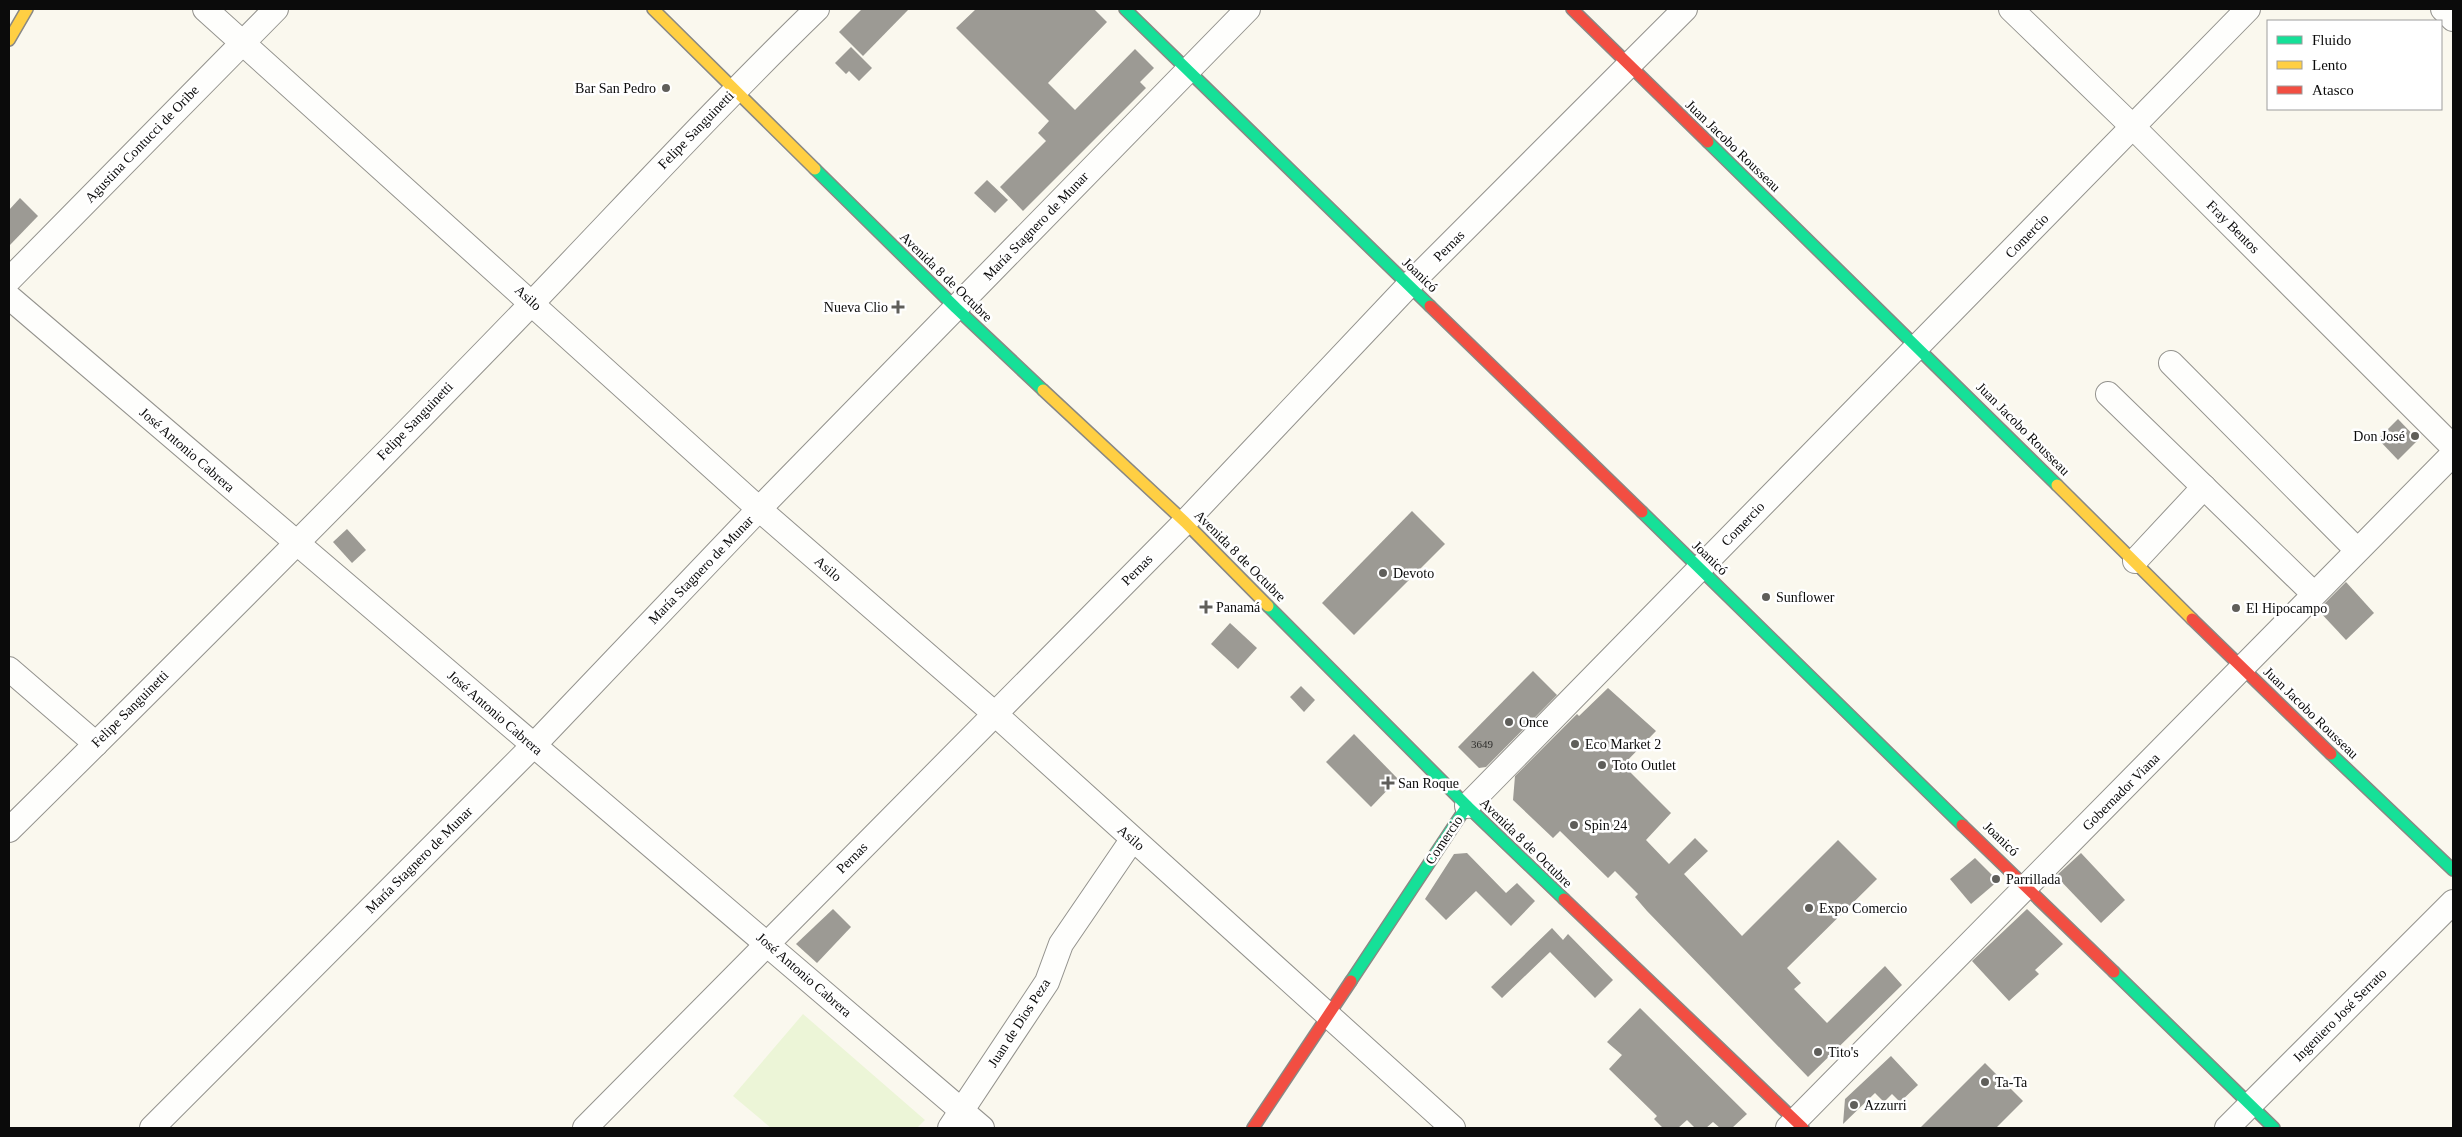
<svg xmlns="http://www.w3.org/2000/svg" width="2462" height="1137" font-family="Georgia,serif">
<rect width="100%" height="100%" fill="#faf8ee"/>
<path fill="#ecf5d7" d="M803 1014 925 1120 917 1128H771L733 1096Z"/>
<g fill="#9c9a94">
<path d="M862 9H909L863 56 839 32Z"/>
<path d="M976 9H1094L1107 22 1048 83 1075 110 1135 49 1154 68 1140 82 1146 88 1023 211 1000 187 1046 141 1038 133 1049 121 956 28Z"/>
<path d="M851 47 872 68 859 81 849 71 846 74 835 63Z"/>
<path d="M987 180 1008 200 995 213 974 193Z"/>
<path d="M20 198 38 216 9 246V210Z"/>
<path d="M2398 419 2418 440 2398 460 2378 439Z"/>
<path d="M1412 511 1445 544 1354 635 1322 603Z"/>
<path d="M347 529 366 550 352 563 333 542Z"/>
<path d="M2346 582 2374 613 2346 640 2318 610Z"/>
<path d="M1230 623 1257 648 1238 669 1211 644Z"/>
<path d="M1533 671 1557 695 1486 767 1479 768 1458 747Z"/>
<path d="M1301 686 1315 700 1304 712 1290 697Z"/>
<path d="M1608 688 1656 731 1623 765 1671 813 1646 840 1669 864 1695 838 1708 851 1684 874 1742 936 1838 840 1877 879 1787 968 1801 983 1794 989 1827 1023 1885 966 1902 985 1808 1077 1647 911 1635 897 1638 894 1615 871 1608 878 1560 831 1553 838 1513 800 1515 776 1577 714 1579 716Z"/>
<path d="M1354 734 1398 779 1371 807 1326 762Z"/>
<path d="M1467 853 1506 893 1517 883 1535 901 1511 926 1476 891 1446 920 1425 899 1454 854Z"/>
<path d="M2081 853 2125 900 2101 923 2056 876Z"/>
<path d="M1975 858 1998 881 1971 904 1950 879Z"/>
<path d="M833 909 851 927 817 963 796 944Z"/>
<path d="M2027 909 2063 944 2035 970 2039 974 2009 1001 1972 961Z"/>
<path d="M1552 928 1563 940 1568 934 1613 980 1595 998 1550 952 1502 998 1491 987Z"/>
<path d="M1640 1008 1747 1114 1732 1128H1720L1713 1122 1706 1128H1695L1687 1120 1678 1128H1663L1654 1119 1657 1116 1609 1069 1622 1055 1607 1042Z"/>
<path d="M1891 1056 1918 1085 1900 1102 1892 1094 1884 1102 1875 1093 1843 1124 1845 1099Z"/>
<path d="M1985 1063 2023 1101 1996 1128H1920Z"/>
</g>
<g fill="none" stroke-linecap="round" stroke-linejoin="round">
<g stroke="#93928d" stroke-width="26">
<g id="street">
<path d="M205 9 759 509 995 714 1453 1128"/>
<path d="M2011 9 2133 127 2453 447"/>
<path d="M2443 9 2453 19"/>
<path d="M9 280 276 9"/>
<path d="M9 297 982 1128"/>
<path d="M2171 363 2357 550"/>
<path d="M2108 394 2314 594"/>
<path d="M2135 561 2204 487"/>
<path d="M9 669 96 744"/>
<path d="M1467 806 2248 9"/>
<path d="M9 830C186 655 362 479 535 300 629 202 720 103 817 9"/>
<path d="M152 1128 533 746 759 509 1248 9"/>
<path d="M585 1128 1185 522 1409 285 1685 9"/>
<path d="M950 1128 1047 982 1061 944 1132 840"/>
<path d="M1788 1128 2453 454"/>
<path d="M2227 1128 2453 902"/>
</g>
</g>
<g stroke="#898884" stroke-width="14">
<g id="fast">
<path d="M1125 9 1430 306"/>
<path d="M1708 142 2057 485"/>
<path d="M815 169 956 308 1043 390"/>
<path d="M1642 512 1962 825"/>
<path d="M1268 606 1467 806 1564 899"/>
<path d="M2331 754 2453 870"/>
<path d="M2114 972 2274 1128"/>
<path d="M1351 981 1467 806"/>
</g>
</g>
<g stroke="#898884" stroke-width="14">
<g id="slow">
<path d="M653 9 815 169"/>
<path d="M9 40 27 9"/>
<path d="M1043 390 1185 522 1268 606"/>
<path d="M2057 485 2192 619"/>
</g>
</g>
<g stroke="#898884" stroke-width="14">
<g id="jam">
<path d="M1572 9 1708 142"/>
<path d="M1430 306 1642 512"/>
<path d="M2192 619 2331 754"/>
<path d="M1962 825 2114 972"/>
<path d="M1564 899 1803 1128"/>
<path d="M1253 1128 1351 981"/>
</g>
</g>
<use href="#street" stroke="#fefefc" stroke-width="24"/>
<use href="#fast" stroke="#16e098" stroke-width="11"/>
<use href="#slow" stroke="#ffcf43" stroke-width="11"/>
<use href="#jam" stroke="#f24e42" stroke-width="11"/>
</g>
<g fill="#5f5e5a" stroke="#fff" stroke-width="2">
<circle cx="666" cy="88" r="5"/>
<path d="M895.5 299.5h5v5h5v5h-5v5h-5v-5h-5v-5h5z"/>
<circle cx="2415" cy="436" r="5"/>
<circle cx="1383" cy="573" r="5"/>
<circle cx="1766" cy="597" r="5"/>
<path d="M1203.5 599.5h5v5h5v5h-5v5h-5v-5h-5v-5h5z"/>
<circle cx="2236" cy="608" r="5"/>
<circle cx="1509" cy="722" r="5"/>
<circle cx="1575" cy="744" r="5"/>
<circle cx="1602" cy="765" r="5"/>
<path d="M1385.5 775.5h5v5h5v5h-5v5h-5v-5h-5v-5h5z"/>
<circle cx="1574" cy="825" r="5"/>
<circle cx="1996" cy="879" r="5"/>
<circle cx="1809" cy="908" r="5"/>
<circle cx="1818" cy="1052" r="5"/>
<circle cx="1985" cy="1082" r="5"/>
<circle cx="1854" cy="1105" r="5"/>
</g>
<g text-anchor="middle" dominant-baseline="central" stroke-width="5" stroke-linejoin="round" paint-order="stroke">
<g font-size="11" fill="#2f2f2d">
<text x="1482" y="744">3649</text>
</g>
<g font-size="14" fill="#0b0b0b" stroke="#fff" text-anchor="start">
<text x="656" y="88" text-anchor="end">Bar San Pedro</text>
<text x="888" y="307" text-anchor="end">Nueva Clio</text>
<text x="2405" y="436" text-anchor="end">Don José</text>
<text x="1393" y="573">Devoto</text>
<text x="1776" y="597">Sunflower</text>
<text x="1216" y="607">Panamá</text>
<text x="2246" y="608">El Hipocampo</text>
<text x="1519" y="722">Once</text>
<text x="1585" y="744">Eco Market 2</text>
<text x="1612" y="765">Toto Outlet</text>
<text x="1398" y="783">San Roque</text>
<text x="1584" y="825">Spin 24</text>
<text x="2006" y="879">Parrillada</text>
<text x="1819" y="908">Expo Comercio</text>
<text x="1828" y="1052">Tito's</text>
<text x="1995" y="1082">Ta-Ta</text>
<text x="1864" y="1105">Azzurri</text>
</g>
<g font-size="14" fill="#0b0b0b" stroke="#fff">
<text transform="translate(696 130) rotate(-46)">Felipe Sanguinetti</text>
<text transform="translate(142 144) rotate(-46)">Agustina Contucci de Oribe</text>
<text transform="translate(1733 146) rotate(44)">Juan Jacobo Rousseau</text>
<text transform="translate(1036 226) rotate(-46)">María Stagnero de Munar</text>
<text transform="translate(2233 227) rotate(45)">Fray Bentos</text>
<text transform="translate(2027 236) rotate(-46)">Comercio</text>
<text transform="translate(1449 246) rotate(-45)">Pernas</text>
<text transform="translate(1420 275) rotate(44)">Joanicó</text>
<text transform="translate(946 277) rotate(44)">Avenida 8 de Octubre</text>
<text transform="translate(528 298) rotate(42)">Asilo</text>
<text transform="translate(415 421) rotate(-46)">Felipe Sanguinetti</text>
<text transform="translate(2023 429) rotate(45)">Juan Jacobo Rousseau</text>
<text transform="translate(187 450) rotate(41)">José Antonio Cabrera</text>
<text transform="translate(1743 524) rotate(-46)">Comercio</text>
<text transform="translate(1240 556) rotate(45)">Avenida 8 de Octubre</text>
<text transform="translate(1710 558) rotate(44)">Joanicó</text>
<text transform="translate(828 569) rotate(41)">Asilo</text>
<text transform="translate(701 570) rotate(-46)">María Stagnero de Munar</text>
<text transform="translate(1137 570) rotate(-45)">Pernas</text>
<text transform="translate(130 709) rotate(-45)">Felipe Sanguinetti</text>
<text transform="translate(495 713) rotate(41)">José Antonio Cabrera</text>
<text transform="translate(2311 713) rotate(44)">Juan Jacobo Rousseau</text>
<text transform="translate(2121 792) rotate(-45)">Gobernador Viana</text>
<text transform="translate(1131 838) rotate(41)">Asilo</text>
<text transform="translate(2001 839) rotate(44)">Joanicó</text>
<text transform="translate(1444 840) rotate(-56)">Comercio</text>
<text transform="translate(1526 843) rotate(44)">Avenida 8 de Octubre</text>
<text transform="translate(852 858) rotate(-45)">Pernas</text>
<text transform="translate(419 860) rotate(-45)">María Stagnero de Munar</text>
<text transform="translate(804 975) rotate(41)">José Antonio Cabrera</text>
<text transform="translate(2340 1015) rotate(-45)">Ingeniero José Serrato</text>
<text transform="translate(1019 1023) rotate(-57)">Juan de Dios Peza</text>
</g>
</g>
<rect width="2462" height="1137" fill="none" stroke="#0b0b0b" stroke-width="20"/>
<rect x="2267" y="20" width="175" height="90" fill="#ffffff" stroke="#9d9d9d"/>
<rect x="2277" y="36" width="25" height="8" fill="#16e098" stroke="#9d9d9d"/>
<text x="2312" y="45" font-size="15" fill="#0b0b0b">Fluido</text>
<rect x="2277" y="61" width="25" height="8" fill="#ffcf43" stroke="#9d9d9d"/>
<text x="2312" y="70" font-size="15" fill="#0b0b0b">Lento</text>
<rect x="2277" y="86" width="25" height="8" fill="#f24e42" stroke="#9d9d9d"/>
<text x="2312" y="95" font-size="15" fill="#0b0b0b">Atasco</text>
</svg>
